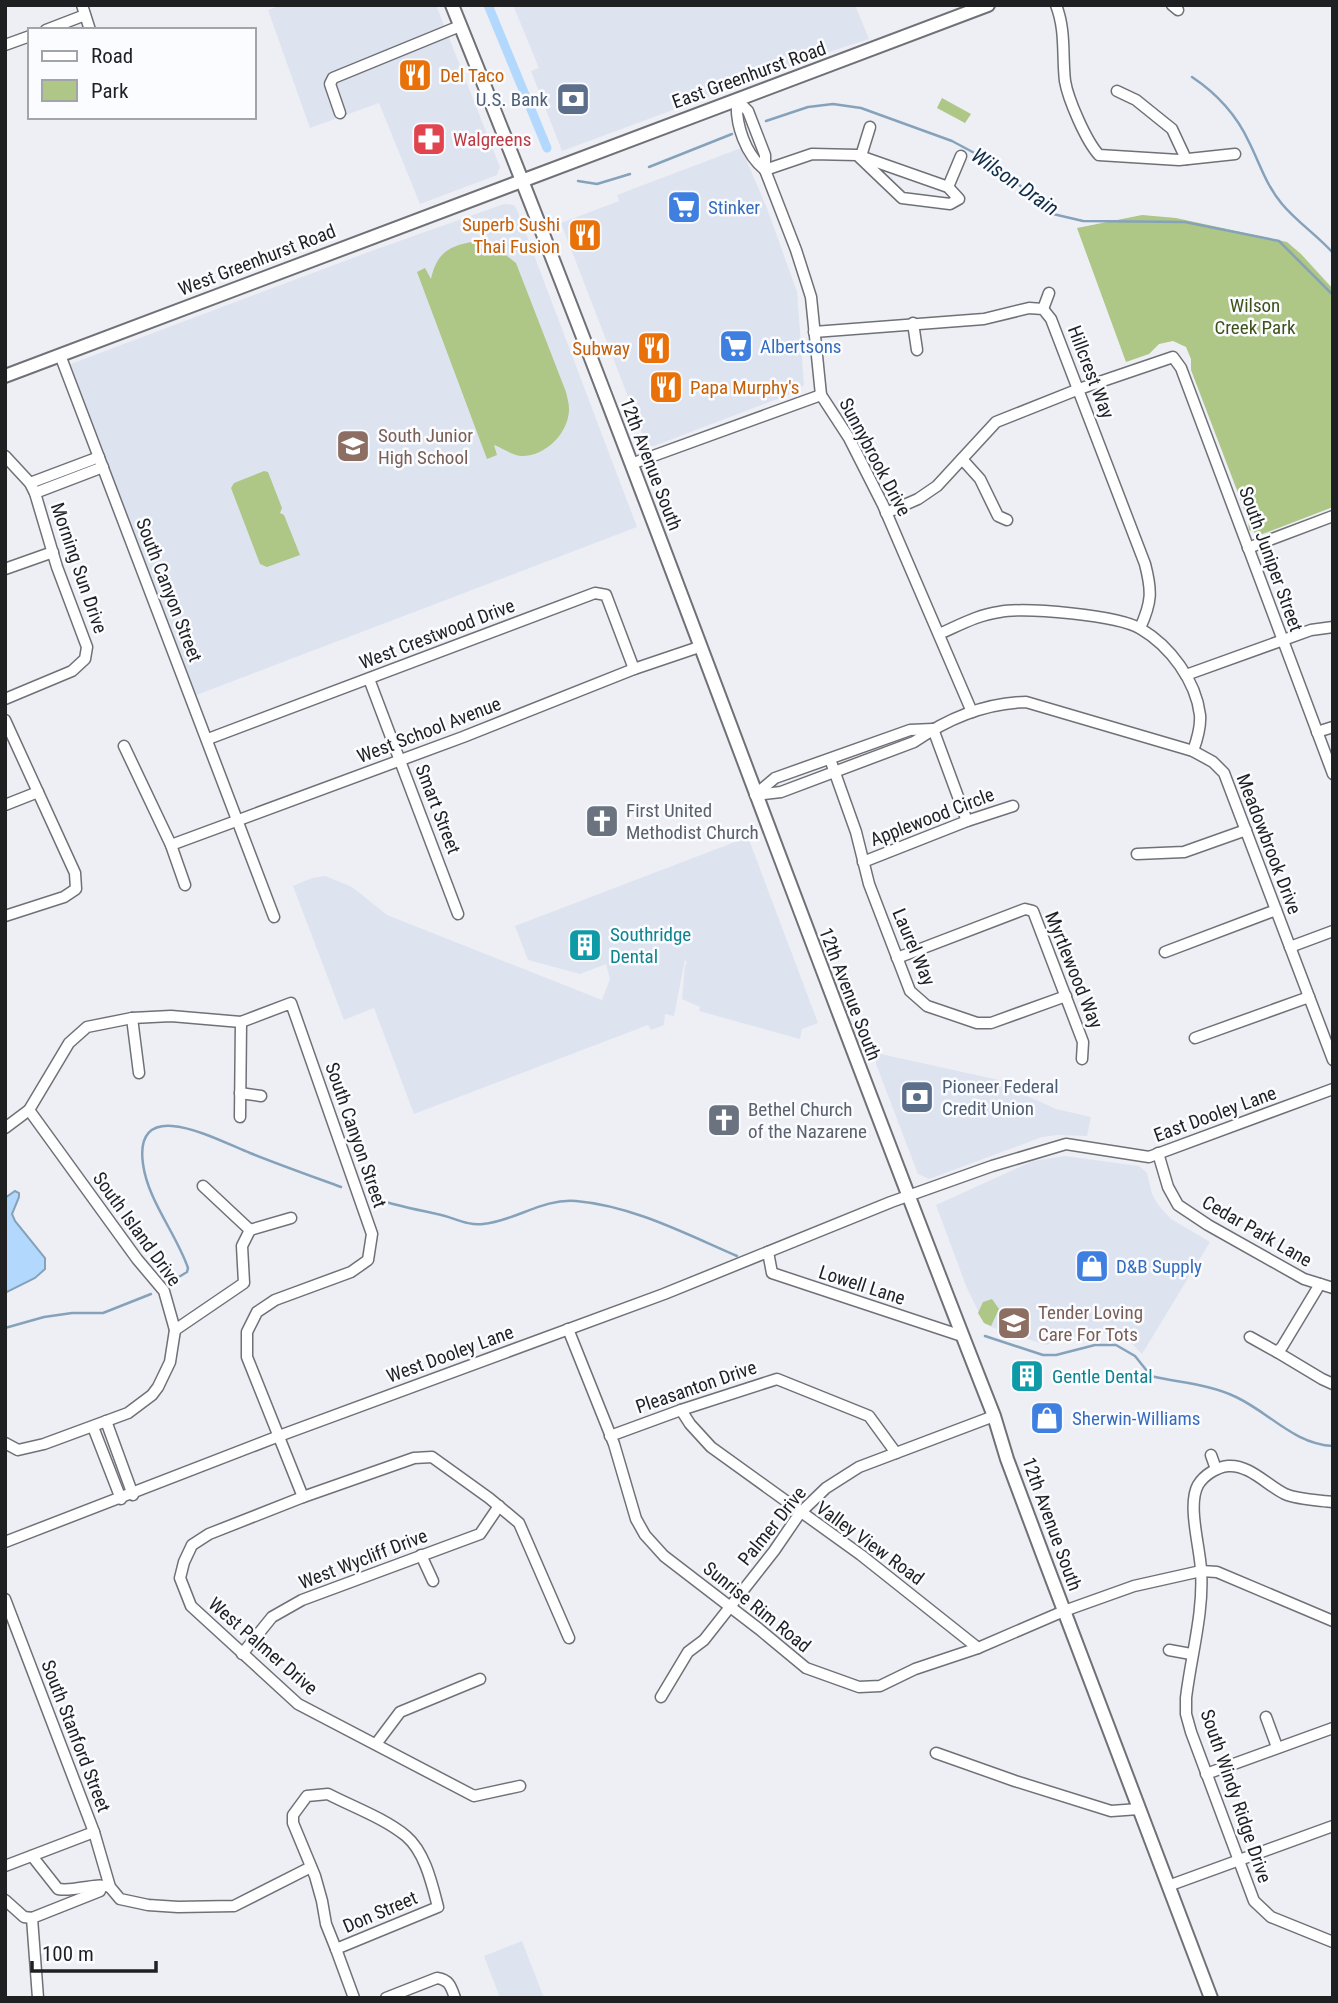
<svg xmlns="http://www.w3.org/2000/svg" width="1338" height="2003" font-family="'Roboto Condensed',sans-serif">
<rect width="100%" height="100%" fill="#edeff5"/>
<g fill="#dee3f0">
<path d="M282 5H436L500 167 497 175 420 204 379 103 310 128 268 10Z"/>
<path d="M513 5H855L869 39 832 51 562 151 531 71 539 68Z"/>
<path d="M741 148 767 208 797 292 804 385 798 391 654 446H647L561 223 619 201 617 195Z"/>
<path d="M504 204 514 205 517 210 637 527 194 696 68 365 374 250Z"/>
<path d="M748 837 818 1023 802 1029 800 1039 699 1011 700 1007 682 999 685 965 687 964 685 959 674 1016 665 1014 664 1025 651 1030 648 1025 414 1114 374 1008 344 1020 293 886 312 878 325 876 352 887 387 915 602 1000 610 979 606 964 580 974 528 960 515 926Z"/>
<path d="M876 1053 1017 1084 1018 1092 1056 1109 1091 1117 1087 1136 1057 1135 1042 1137 929 1179 918 1174 876 1064Z"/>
<path d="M1065 1156 1139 1166 1147 1173 1152 1194 1159 1206 1171 1219 1210 1242 1142 1354 1128 1340 1108 1333 1068 1338 1046 1345 991 1327 984 1323 966 1286 936 1205 1033 1161Z"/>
<path d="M522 1941 544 1998H500L484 1956Z"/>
</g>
<g fill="#aec686">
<path d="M942 98 971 114 965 123 937 108Z"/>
<path d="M1142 215 1176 218 1287 242 1301 254 1333 289V507L1260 535 1249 530 1248 519 1191 370V359L1186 347 1173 341 1159 344 1149 354 1126 362 1077 228Z"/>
<path d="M476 241 494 246 516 263 566 392C567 397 569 403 569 409 569 433 545 457 521 456 512 455 502 448 494 445L497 455 487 459 417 272 425 268 431 279C437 252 449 246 476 241Z"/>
<path d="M264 471 268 472 282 508 280 513 284 515 300 555 267 567 260 564 231 488 234 483Z"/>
<path d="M992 1299 999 1309 991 1326 984 1323 978 1313 983 1302Z"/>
</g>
<path fill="#b2d9fd" stroke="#86a2bb" stroke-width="2" d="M15 1191 19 1193V1197L12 1214 15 1221 45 1258V1269L35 1278 7 1292 5 1291V1198Z"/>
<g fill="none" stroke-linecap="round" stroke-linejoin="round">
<g stroke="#86a2bb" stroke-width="2.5">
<path d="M1192 77C1216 93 1237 116 1249 142 1260 164 1266 185 1282 204 1297 222 1317 235 1333 253"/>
<path d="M766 121 808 107 833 104 861 108 952 141 995 164 1053 214 1083 221 1185 222 1279 241 1333 295"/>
<path d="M649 167 732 134"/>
<path d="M578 181 597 184 630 174"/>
<path d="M370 1197C392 1205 414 1209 437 1214 453 1217 467 1226 483 1224 515 1221 543 1198 576 1201 633 1206 686 1234 737 1256"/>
<path d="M169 1283 187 1272 188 1268C176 1233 148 1201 143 1164 133 1092 221 1142 250 1153 280 1165 311 1176 341 1187"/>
<path d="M5 1328 44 1317 72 1313H103L151 1294"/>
<path d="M985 1336 1043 1355H1056L1095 1345H1116L1135 1356 1151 1376C1180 1383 1209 1384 1236 1397 1270 1413 1294 1444 1333 1446"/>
</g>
<path stroke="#b2d9fd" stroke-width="9" d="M488 5 547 148"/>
<g stroke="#6f7177" stroke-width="13">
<g id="minor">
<path d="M82 5 90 30"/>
<path d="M1056 5C1066 31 1062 55 1065 81 1068 99 1086 141 1099 155L1179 160 1235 154"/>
<path d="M1172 5 1178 10"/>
<path d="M46 30 85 15"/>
<path d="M5 45 30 36"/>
<path d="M1117 91 1136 100 1172 129 1186 159"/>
<path d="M737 100 748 111 765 155V170L796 250 811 297 821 395 849 438 883 505 972 712"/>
<path d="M737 100C735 125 746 155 765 170"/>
<path d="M340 113 330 84 333 78 460 26"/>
<path d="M861 156 870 127"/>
<path d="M765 170 812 154 857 155 948 187 959 199 950 204 902 198 857 155"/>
<path d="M948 187 961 156"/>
<path d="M1043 309 1049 293"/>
<path d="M913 323 917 350"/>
<path d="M814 332 984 319 1029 308 1043 309 1051 319 1145 564C1152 591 1152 602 1140 628"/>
<path d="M60 355 274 917"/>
<path d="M5 456 30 483 35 493 57 567 87 647 85 659 72 671 5 699"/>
<path d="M962 459 980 479 998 516 1007 520"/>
<path d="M631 464 821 395"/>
<path d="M30 483 99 457"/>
<path d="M35 493 103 467"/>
<path d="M886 513 918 499 937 486 996 422 1079 389 1173 357 1181 368 1333 774"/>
<path d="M1248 548 1333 516"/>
<path d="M5 569 53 552"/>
<path d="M939 634C958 626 977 615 999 612 1026 607 1118 615 1141 629 1170 646 1196 681 1200 715 1201 727 1197 740 1193 751"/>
<path d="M1186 675 1311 630 1333 627"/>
<path d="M369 679 458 914"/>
<path d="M5 720 75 873 76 889 64 897 5 916"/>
<path d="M933 729 967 821"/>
<path d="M1317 732 1333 727"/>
<path d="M208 739 595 593 606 595 634 669"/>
<path d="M124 746 171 845 185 885"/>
<path d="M830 759 856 832 869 884 910 991 927 1006 977 1023H991L1066 996"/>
<path d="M756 794 775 778 910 730 933 729"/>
<path d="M755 795 781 792 914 742C947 719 986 703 1026 702L1193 751 1213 762 1224 773 1333 1060"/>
<path d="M5 805 38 792"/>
<path d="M171 845 463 737 634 669 699 647"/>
<path d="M1137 854 1184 852 1246 830"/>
<path d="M863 862 967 821 1013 806"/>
<path d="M1290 947 1333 931"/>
<path d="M1165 952 1276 910"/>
<path d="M897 958 1025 909 1033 911 1083 1042 1082 1059"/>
<path d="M132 1018 139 1073"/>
<path d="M1195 1038 1309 997"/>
<path d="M240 1093 261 1096"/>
<path d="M240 1117 241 1022"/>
<path d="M5 1128 29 1110 69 1043 87 1027 132 1018 171 1016 241 1022 291 1003 372 1234 368 1260 351 1272 275 1300 257 1312 247 1332V1357L303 1497 414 1458 432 1457 489 1498 519 1523 569 1638"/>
<path d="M1158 1153 1168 1187 1178 1205 1208 1225 1304 1279 1333 1288"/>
<path d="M203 1186 250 1230"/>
<path d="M768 1252 772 1273 962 1336"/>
<path d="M1320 1284 1282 1347 1277 1352 1322 1379 1333 1384"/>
<path d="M568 1329 614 1444 636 1519 645 1535 664 1556 759 1629 806 1668 859 1687 880 1686 915 1669 978 1648 1064 1611 1134 1586 1201 1571 1217 1572 1333 1621"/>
<path d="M175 1330 244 1283 242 1246 250 1230 291 1218"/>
<path d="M1250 1337 1277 1352"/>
<path d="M681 1410 690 1424 711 1447 861 1555 978 1648"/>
<path d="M106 1421 133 1495"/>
<path d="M93 1427 121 1499"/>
<path d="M610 1436 681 1410 777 1379 869 1416 896 1453"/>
<path d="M5 1443 18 1450 44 1444 128 1413 152 1395 158 1387 170 1362 175 1330 164 1291 137 1259 29 1110"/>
<path d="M1211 1455 1216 1469"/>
<path d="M303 1497 209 1534 192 1545 184 1562 180 1578 191 1606 298 1704 474 1796 520 1786"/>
<path d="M1333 1502C1318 1500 1299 1500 1285 1494 1268 1486 1249 1464 1228 1466 1217 1467 1204 1475 1198 1485 1187 1505 1200 1547 1201 1570 1204 1612 1191 1656 1186 1698V1714L1191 1732 1254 1901 1271 1917 1333 1942"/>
<path d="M5 1542 279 1436 664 1294 891 1202 992 1166 1066 1144 1149 1157 1333 1089"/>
<path d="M421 1555 433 1581"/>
<path d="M5 1599 94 1832 110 1887 120 1899 148 1905 178 1907 234 1906 311 1867"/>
<path d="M1169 1650 1191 1654"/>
<path d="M242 1654 272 1617 302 1600 480 1534 499 1506"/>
<path d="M661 1697 688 1652 704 1640 774 1551 800 1513 826 1488 859 1467 994 1416"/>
<path d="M1266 1717 1277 1747"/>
<path d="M376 1744 400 1712 480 1679"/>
<path d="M936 1753 1015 1781 1111 1811 1139 1809"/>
<path d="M1206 1774 1333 1728"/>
<path d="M328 1794C353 1807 384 1818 406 1836 425 1852 432 1884 438 1907L336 1949 326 1924 322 1901 315 1876 293 1823V1815L307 1796Z"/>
<path d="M32 1856 58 1889C76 1892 94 1882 110 1887"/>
<path d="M5 1866 94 1832"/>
<path d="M1168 1886 1333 1826"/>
<path d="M5 1900 24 1917 32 1918"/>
<path d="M32 1918 100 1891"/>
<path d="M32 1918 38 1998"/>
<path d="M336 1949 354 1998"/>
<path d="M386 1998 437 1978C450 1980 451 1987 455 1998"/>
</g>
</g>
<g stroke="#6f7177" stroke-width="16">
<g id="major">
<path d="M452 5C641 472 809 947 994 1416L1007 1459 1044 1558 1211 1998"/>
<path d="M5 376 988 5"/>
</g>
</g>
<use href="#minor" stroke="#fff" stroke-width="10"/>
<use href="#major" stroke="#fff" stroke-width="12"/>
</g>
<defs>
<g id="restaurant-square" transform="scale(1.75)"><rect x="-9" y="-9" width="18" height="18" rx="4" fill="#e8710a" stroke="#fbfcff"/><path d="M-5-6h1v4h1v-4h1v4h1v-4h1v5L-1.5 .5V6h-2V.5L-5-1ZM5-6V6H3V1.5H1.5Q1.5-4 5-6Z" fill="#fff"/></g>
<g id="bank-square" transform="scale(1.75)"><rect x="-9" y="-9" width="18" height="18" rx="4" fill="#5c6f8a" stroke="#fbfcff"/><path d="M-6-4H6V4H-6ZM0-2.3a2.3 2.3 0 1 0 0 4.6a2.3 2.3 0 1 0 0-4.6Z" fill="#fff"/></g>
<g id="pharmacy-square" transform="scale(1.75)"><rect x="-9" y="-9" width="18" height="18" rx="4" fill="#e0444e" stroke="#fbfcff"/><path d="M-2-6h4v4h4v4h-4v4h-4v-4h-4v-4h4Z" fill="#fff"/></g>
<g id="supermarket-square" transform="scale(1.75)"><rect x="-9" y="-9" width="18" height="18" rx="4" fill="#3f7fe0" stroke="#fbfcff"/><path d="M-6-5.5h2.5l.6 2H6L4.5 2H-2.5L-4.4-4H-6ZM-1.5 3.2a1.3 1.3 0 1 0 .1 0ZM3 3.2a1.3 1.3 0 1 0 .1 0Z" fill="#fff"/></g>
<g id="school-square" transform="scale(1.75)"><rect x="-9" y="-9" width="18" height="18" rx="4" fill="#8d6e63" stroke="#fbfcff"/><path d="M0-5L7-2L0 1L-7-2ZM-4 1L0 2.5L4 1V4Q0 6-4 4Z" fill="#fff"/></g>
<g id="church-square" transform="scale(1.75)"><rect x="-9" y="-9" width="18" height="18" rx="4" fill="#6b7280" stroke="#fbfcff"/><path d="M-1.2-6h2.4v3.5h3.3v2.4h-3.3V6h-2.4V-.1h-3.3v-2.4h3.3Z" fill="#fff"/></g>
<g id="building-square" transform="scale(1.75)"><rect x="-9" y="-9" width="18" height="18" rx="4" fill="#0f9aa8" stroke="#fbfcff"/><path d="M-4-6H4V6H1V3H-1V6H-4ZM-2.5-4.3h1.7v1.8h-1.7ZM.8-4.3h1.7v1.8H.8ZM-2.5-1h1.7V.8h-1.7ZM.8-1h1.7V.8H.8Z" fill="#fff"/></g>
<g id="shop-square" transform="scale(1.75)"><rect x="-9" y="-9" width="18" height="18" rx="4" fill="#3f7fe0" stroke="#fbfcff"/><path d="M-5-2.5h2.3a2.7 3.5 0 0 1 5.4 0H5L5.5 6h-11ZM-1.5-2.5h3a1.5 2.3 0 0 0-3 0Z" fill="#fff"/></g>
</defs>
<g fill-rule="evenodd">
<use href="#restaurant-square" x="415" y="75"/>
<use href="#bank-square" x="573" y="99"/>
<use href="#pharmacy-square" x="429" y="139"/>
<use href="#supermarket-square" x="684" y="207"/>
<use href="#restaurant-square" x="585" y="235"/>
<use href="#supermarket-square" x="736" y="346"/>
<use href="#restaurant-square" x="654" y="348"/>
<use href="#restaurant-square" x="666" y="387"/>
<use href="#school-square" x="353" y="446"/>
<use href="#church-square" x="602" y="821"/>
<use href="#building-square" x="585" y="945"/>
<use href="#bank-square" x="917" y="1097"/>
<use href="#church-square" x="724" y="1120"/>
<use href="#shop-square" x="1092" y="1266"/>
<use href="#school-square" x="1014" y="1323"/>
<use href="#building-square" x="1027" y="1376"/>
<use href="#shop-square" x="1047" y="1418"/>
</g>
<g text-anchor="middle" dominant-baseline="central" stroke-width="5" stroke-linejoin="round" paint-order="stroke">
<g font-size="19" fill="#c56008" stroke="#fbfcff" text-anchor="start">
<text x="440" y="75">Del Taco</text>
<text x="560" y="224" text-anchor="end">Superb Sushi<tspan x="560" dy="22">Thai Fusion</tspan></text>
<text x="630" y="348" text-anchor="end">Subway</text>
<text x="690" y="387">Papa Murphy's</text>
</g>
<g font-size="19" fill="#1f2022" stroke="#fbfcff">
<text transform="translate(749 75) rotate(-20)">East Greenhurst Road</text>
<text transform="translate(257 260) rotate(-21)">West Greenhurst Road</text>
<text transform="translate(1091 372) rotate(69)">Hillcrest Way</text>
<text transform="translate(875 457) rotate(62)">Sunnybrook Drive</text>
<text transform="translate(651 464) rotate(69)">12th Avenue South</text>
<text transform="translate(1271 559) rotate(70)">South Juniper Street</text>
<text transform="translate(79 568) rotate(71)">Morning Sun Drive</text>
<text transform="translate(169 590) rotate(69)">South Canyon Street</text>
<text transform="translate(437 634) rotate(-21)">West Crestwood Drive</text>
<text transform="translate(429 730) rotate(-21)">West School Avenue</text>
<text transform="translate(438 809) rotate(69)">Smart Street</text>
<text transform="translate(932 817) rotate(-21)">Applewood Circle</text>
<text transform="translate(1269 844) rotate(69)">Meadowbrook Drive</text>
<text transform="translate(914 947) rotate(67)">Laurel Way</text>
<text transform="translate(1074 970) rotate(68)">Myrtlewood Way</text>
<text transform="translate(850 994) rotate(69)">12th Avenue South</text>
<text transform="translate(1215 1114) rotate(-20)">East Dooley Lane</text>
<text transform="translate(356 1135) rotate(71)">South Canyon Street</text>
<text transform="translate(137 1229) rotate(54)">South Island Drive</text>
<text transform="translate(1257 1231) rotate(30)">Cedar Park Lane</text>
<text transform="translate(862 1285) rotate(18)">Lowell Lane</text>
<text transform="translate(450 1354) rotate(-20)">West Dooley Lane</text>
<text transform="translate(696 1387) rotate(-19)">Pleasanton Drive</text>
<text transform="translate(1052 1524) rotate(70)">12th Avenue South</text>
<text transform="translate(772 1526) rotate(-51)">Palmer Drive</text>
<text transform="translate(870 1543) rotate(36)">Valley View Road</text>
<text transform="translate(363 1559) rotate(-21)">West Wycliff Drive</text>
<text transform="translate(757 1607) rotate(39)">Sunrise Rim Road</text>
<text transform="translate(263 1646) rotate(41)">West Palmer Drive</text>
<text transform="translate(76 1736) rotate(69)">South Stanford Street</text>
<text transform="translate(1236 1796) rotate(71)">South Windy Ridge Drive</text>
<text transform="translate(380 1912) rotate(-23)">Don Street</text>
</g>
<g font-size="19" fill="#4e5e75" stroke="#fbfcff" text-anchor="end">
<text x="548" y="99">U.S. Bank</text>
<text x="942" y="1086" text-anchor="start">Pioneer Federal<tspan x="942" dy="22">Credit Union</tspan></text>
</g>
<g font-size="19" fill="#be3a42" stroke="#fbfcff" text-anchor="start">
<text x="453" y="139">Walgreens</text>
</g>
<g font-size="19" fill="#366cbe" stroke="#fbfcff" text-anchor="start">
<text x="708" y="207">Stinker</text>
<text x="760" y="346">Albertsons</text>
<text x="1116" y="1266">D&amp;B Supply</text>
<text x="1072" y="1418">Sherwin-Williams</text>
</g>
<g font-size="19" fill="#3f5119" stroke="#fbfcff">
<text x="1255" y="305">Wilson<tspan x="1255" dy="22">Creek Park</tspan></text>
</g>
<g font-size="19" fill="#785e54" stroke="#fbfcff" text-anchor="start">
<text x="378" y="435">South Junior<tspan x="378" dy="22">High School</tspan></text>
<text x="1038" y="1312">Tender Loving<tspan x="1038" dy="22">Care For Tots</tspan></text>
</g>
<g font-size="19" fill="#5b616d" stroke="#fbfcff" text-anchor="start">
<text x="626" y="810">First United<tspan x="626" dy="22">Methodist Church</tspan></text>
<text x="748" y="1109">Bethel Church<tspan x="748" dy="22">of the Nazarene</tspan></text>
</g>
<g font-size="19" fill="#0d838f" stroke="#fbfcff" text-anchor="start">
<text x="610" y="934">Southridge<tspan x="610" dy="22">Dental</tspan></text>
<text x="1052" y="1376">Gentle Dental</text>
</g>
<g font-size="21" font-style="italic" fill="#112d46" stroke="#fbfcff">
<text transform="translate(1015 182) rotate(35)">Wilson Drain</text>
</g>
</g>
<rect width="1338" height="2003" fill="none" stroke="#1f2022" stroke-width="14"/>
<rect x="28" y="28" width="228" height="91" fill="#fbfcff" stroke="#a3a4a7" stroke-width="2"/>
<rect x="42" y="51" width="35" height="10" fill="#ffffff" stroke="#a3a4a7" stroke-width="2"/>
<text x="91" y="63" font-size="21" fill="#1f2022">Road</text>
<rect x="42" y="80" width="35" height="21" fill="#aec686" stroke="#a3a4a7" stroke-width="2"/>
<text x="91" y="98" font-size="21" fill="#1f2022">Park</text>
<path d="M32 1961v10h124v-10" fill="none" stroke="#1f2022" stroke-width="3.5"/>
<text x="42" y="1961" font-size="21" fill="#1f2022" stroke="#fbfcff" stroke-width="5" paint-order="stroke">100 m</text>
</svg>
